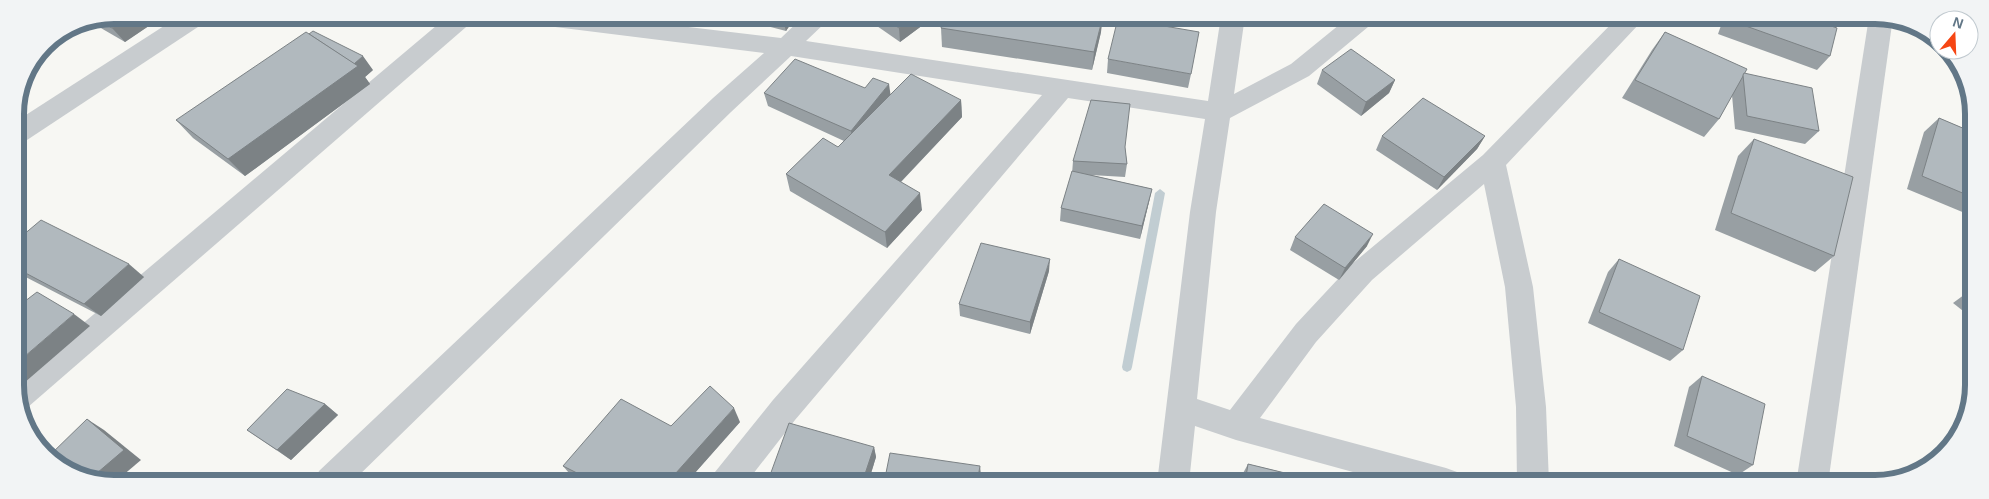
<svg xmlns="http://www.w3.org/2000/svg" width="1989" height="499" font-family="Arial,sans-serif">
<rect width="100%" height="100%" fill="#f7f7f3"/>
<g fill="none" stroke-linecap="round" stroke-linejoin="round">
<path fill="#c1cdd2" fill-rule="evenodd" d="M1160 189 1165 193 1132 367 1131 370 1127 372 1123 370 1122 367 1155 193Z"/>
<g fill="#c8cccf" fill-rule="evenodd">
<path d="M181 15H211L207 21 24 142 15 145V122Z"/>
<path d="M449 15H476L473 21 28 407 20 410 17 405V379Z"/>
<path d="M512 15 596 16 781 38 804 16H830L826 22 806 41 1208 101 1221 16H1245L1234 94 1291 64 1350 16H1378L1374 22 1309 76 1230 118 1216 212 1197 399 1230 410 1296 324 1352 264 1483 155 1618 17H1644L1640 23 1506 165 1533 287 1546 407 1549 483H1517L1516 407 1505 287 1484 184 1372 280 1316 342 1260 418 1446 468 1457 472 1462 483H1393L1236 440 1195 426 1189 483H1157L1190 212 1205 119 1068 98 795 420 746 483H710L715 472 773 400 1042 95 791 56 731 112 352 482H314L319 471 713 98 764 53 523 23 515 21Z"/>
<path d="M1869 17H1893L1828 484H1796Z"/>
</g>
</g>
<g fill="#989fa3">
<path d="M114 15H165L125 42 87 20Z"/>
<path d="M728 16H796L786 31Z"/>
<path d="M864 16H935L900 42 864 17Z"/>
<path d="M1497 17H1520L1511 25Z"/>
<path d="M1724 17H1805L1830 56 1817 70 1718 34Z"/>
<path d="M941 28 1101 32 1092 70 942 47Z"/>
<path d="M1665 32 1744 73 1819 131 1805 144 1735 129 1732 95 1719 119 1704 137 1622 98 1652 50Z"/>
<path d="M1108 59 1191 74 1188 88 1107 73Z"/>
<path d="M373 70 365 77 370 84 245 176 193 138 176 120Z"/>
<path d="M1322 70 1395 80 1389 93 1361 116 1317 84Z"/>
<path d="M865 88 890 94 961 100 962 117 901 182 922 210 887 248 790 191 786 174 838 147 844 141 768 106 764 93Z"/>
<path d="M1939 118 1972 132V216L1907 189 1924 132Z"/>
<path d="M1382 136H1485L1477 149 1437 190 1376 150Z"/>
<path d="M1754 139 1834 256 1815 272 1715 230 1738 156Z"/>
<path d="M1125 147 1127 164 1125 177 1091 175 1152 189 1140 239 1060 221 1061 208 1072 174 1073 161Z"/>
<path d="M1295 237 1367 246 1339 280 1290 250Z"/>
<path d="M16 241 144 277 101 316 16 272Z"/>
<path d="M1619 259 1683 350 1670 361 1588 323 1608 272Z"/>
<path d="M1049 271 1030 334 960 316 959 304Z"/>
<path d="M1972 289V318L1953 303Z"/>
<path d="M1702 376 1753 465 1738 475 1674 446 1689 387Z"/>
<path d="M325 404 338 415 291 460 247 430Z"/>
<path d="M740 422 686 483H582L574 479 563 466 671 426Z"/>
<path d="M874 447 876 457 868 483H771L769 478Z"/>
<path d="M1248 464 1326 483H1241V477Z"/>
</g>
<g fill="#7c8285">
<path d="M132 15H165L125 42 112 28Z"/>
<path d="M784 16H796L786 31 782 17Z"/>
<path d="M915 16H935L900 42 899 28Z"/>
<path d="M1103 16 1101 32 1092 70 1094 52Z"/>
<path d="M1515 17H1520L1511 25Z"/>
<path d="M363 56 373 70 365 77 370 84 245 176 228 159Z"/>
<path d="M1395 80 1389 93 1361 116 1366 102Z"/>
<path d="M889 84 891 98 853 145 851 131Z"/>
<path d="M961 100 962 117 891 192 889 175Z"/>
<path d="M1485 136 1477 149 1437 190 1444 177Z"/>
<path d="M1152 189 1149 202 1140 239 1142 226Z"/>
<path d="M920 193 922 210 887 248 885 232Z"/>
<path d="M1373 234 1367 246 1339 280 1345 268Z"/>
<path d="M1050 259 1049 271 1030 334V322Z"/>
<path d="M129 264 144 277 101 316 84 304Z"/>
<path d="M74 314 90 326 24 383 17 379V363Z"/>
<path d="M325 404 338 415 291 460 277 450Z"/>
<path d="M734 408 740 422 686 483H667Z"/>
<path d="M87 419 104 430 141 460 115 482H94L90 479Z"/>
<path d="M874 447 876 457 868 483H862Z"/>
<path d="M980 466 981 476 980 483H977Z"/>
</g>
<g fill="#b1b9be" stroke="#7c8285">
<path d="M114 15H132L112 28 95 19Z"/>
<path d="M881 16H915L899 28Z"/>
<path d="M945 16H1103L1094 52 941 28Z"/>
<path d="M1730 17H1805L1837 28 1830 56 1729 20Z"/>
<path d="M1118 18 1199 32 1191 74 1108 59Z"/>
<path d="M313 31 363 56 354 64 309 34Z"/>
<path d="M306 32 358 66 228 159 176 120Z"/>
<path d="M1665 32 1747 69 1719 119 1635 80Z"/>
<path d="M1351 49 1395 80 1366 102 1322 70Z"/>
<path d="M795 59 865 88 873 78 889 84 851 131 764 93Z"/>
<path d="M1744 73 1812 88 1819 131 1747 116 1743 75Z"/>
<path d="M911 74 961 100 889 175 920 193 885 232 786 174 823 138 838 147Z"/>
<path d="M1423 98 1485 136 1444 177 1382 136Z"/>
<path d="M1091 100 1130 104 1125 147 1127 164 1073 161Z"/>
<path d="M1939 118 1972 132V197L1922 176Z"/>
<path d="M1754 139 1853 177 1834 256 1731 213Z"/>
<path d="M1072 171 1152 189 1142 226 1061 208Z"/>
<path d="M1324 204 1373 234 1345 268 1295 237Z"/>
<path d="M41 220 129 264 84 304 16 268V241Z"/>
<path d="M981 243 1050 259 1030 322 959 304Z"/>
<path d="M1619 259 1700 296 1683 350 1599 312Z"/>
<path d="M37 292 74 314 17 363 16 308Z"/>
<path d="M1702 376 1765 404 1753 465 1687 436Z"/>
<path d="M710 386 734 408 667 483H597L563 466 621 399 671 426Z"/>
<path d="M287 389 325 404 277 450 247 430Z"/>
<path d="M87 419 124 450 90 479 48 457Z"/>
<path d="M789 423 874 447 862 483H793L769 478Z"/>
<path d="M890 453 980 466 977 483H884Z"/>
<path d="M1248 464 1326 483H1245Z"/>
</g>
<path d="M0 0H1989V499H0ZM114 24H1875A90 90 0 0 1 1965 114V385A90 90 0 0 1 1875 475H114A90 90 0 0 1 24 385V114A90 90 0 0 1 114 24Z" fill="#f2f4f5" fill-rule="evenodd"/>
<path fill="none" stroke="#627787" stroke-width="6" d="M114 24H1875A90 90 0 0 1 1965 114V385A90 90 0 0 1 1875 475H114A90 90 0 0 1 24 385V114A90 90 0 0 1 114 24Z"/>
<g transform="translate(1954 35) rotate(19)"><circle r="24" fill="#ffffff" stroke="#c0c9cf"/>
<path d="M0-4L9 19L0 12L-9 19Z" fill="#f64614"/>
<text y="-8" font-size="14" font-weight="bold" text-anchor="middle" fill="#627787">N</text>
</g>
</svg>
